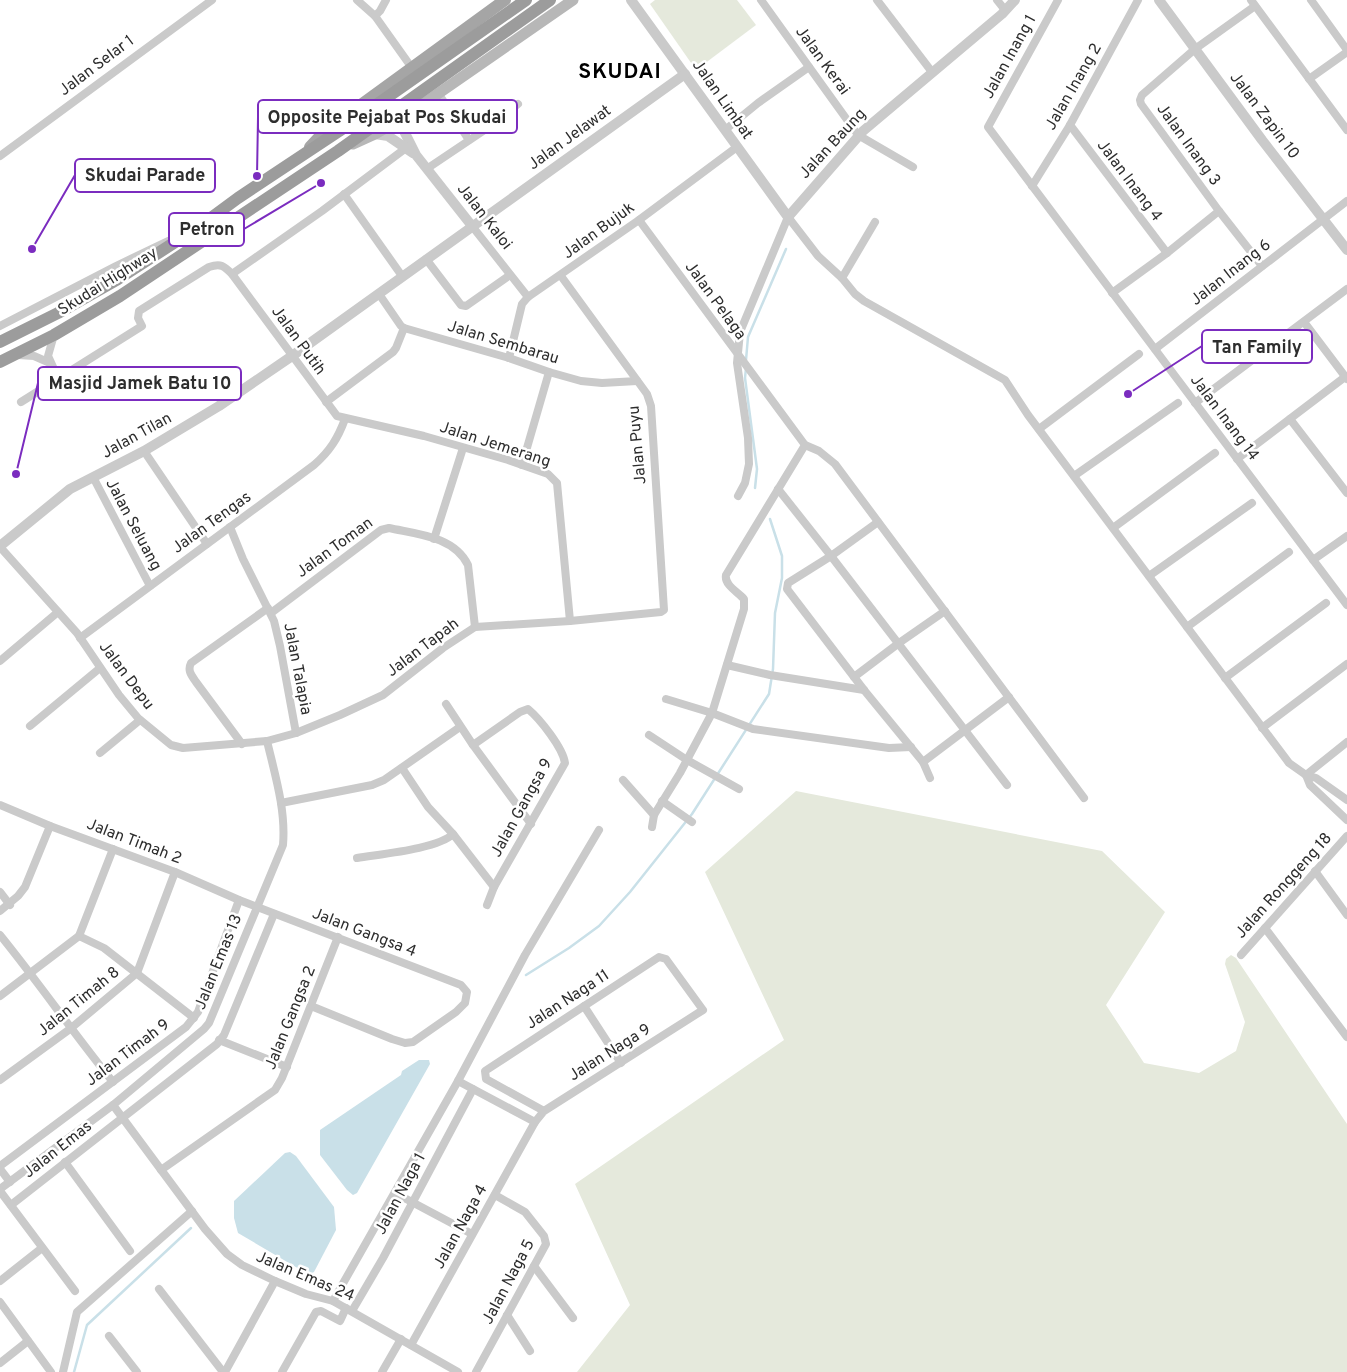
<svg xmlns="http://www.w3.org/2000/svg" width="1347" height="1372" font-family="Overpass,sans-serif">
<rect width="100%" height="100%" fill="#fff"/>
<g fill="#e5e9dc">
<path d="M655 0H737L756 25 696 70 650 4Z"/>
<path d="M796 791 1102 851 1165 912 1106 1005 1144 1063 1199 1073 1236 1051 1245 1022 1225 964 1226 959 1231 955 1236 958 1347 1124V1372H577L630 1305 575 1184 784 1040 705 872Z"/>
</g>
<g fill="#c9e0e8">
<path d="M419 1060H429L430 1064 357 1193 353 1195 347 1190 320 1155V1130L401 1075 402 1071Z"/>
<path d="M290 1152 296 1156 334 1207 336 1230 314 1272 310 1274 306 1273 238 1233 234 1218V1201L285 1153Z"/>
</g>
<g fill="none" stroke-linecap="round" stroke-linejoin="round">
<g stroke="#c9e0e8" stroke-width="2.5">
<path d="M746 360 748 337 786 249"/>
<path d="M746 368 745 378 757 469 755 488"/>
<path d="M526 975 569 948 599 926 630 892 692 814 769 694 773 669 775 613 782 578V556L770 519"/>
<path d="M74 1372 87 1325 191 1228"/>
</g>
<g stroke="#cacaca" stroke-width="8">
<path d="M357 0 375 16 412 68"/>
<path d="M761 0 858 135 913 167"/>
<path d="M877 0 932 72"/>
<path d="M997 0 1005 10"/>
<path d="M1058 0 988 127 1347 605"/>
<path d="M1251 0 1347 130"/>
<path d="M1311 0 1347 50"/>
<path d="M1255 6 1195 49 1142 95 1140 100 1141 104 1219 211 1262 266"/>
<path d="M375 16 380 11 386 0"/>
<path d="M1309 79 1347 52"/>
<path d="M438 93 469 140"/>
<path d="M1070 125 1167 253"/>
<path d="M725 130 758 103 809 67"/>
<path d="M0 156 212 0"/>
<path d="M428 168 492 125 518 104"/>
<path d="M1032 186 1070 125 1138 0"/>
<path d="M344 194 402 276"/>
<path d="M639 220 805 445 819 451 835 464 1084 798"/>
<path d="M472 226 528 297"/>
<path d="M426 259 461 305 466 306 510 275"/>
<path d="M232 274 322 211 406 148"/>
<path d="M842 278 875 222"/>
<path d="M1112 293 1167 253 1219 211"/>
<path d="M379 294 401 326 404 328 509 358 549 372 581 381 602 383 637 381"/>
<path d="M1304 322 1347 379"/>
<path d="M0 326 116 266 168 241"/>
<path d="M54 335 48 356 58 378"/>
<path d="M1155 349 1347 201"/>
<path d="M18 355 34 356 50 363"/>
<path d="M509 358 522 304 528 297 639 220 737 147"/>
<path d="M21 402 142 326 138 318 139 311 209 267C221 263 224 266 232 274L337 416 424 436 508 460 548 474 557 483 570 621"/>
<path d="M326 402 393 352 396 348 404 328"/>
<path d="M1195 403 1347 289"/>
<path d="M1290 419 1347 493"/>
<path d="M1039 429 1139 354"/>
<path d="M144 451 207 544"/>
<path d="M1237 459 1345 377"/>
<path d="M522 465 549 372"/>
<path d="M1074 476 1178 403"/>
<path d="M93 477 150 586"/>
<path d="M778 489 831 556 1007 785"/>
<path d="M738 496 745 483 749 464 748 438 737 363 740 332 788 217 818 256 842 278 855 294 864 301 1005 380 1028 415 1289 763 1306 775 1316 778 1347 800"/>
<path d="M878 522 831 556 788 583 787 589 864 690 923 762 930 778"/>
<path d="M230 527 243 559 274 621 280 646 296 733"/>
<path d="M1113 528 1215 453"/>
<path d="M434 539 463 448"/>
<path d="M0 547 77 633 119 695 138 718 171 745 183 748 267 741 296 733 340 715 383 695 443 648 475 627 570 621 661 612 664 610 651 406 647 394 561 276"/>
<path d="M1313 560 1347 536"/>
<path d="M1149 576 1252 503"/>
<path d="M271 613 381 530 389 528C416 534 454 536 468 565L475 627"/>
<path d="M1187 627 1289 552"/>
<path d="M80 638 314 465C330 451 338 438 345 419"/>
<path d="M0 661 58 612"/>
<path d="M727 665 770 675 864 690"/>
<path d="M854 677 899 643 945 611"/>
<path d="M1225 678 1326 603"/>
<path d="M666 699 712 713 753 729 889 748 911 747"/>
<path d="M446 704 473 745 531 824"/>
<path d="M30 726 100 668"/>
<path d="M1262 728 1347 664"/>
<path d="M649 735 687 760 739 789"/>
<path d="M242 744 196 682C192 676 187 671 191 663L268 608"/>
<path d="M473 745 520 712 528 709C540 719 563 748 565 763L494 887 487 905"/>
<path d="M100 753 140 720"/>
<path d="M923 762 1009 697"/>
<path d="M402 768 428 807 453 834 494 887"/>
<path d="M1306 775 1310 785 1347 820"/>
<path d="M1306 775 1347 742"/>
<path d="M623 780 654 815"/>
<path d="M662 801 692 822"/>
<path d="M281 803 372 785 384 780 460 727"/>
<path d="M0 805 50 826 175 872 239 900 461 985 467 992 465 1003 456 1012 413 1042 405 1043 392 1039 311 1006"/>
<path d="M652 827 654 815 680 773 712 713 744 609V599C738 592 724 585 726 575L805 445"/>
<path d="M357 858C380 854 438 849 453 834"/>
<path d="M1315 871 1347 915"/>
<path d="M0 892 10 905"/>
<path d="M0 911 18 896 25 887 50 826"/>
<path d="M1265 928 1347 1037"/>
<path d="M0 935C39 983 74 1034 113 1082"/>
<path d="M79 936 104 948 194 1018"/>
<path d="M1241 955 1347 836"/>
<path d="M0 996 79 936 113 849"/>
<path d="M584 1006 621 1063"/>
<path d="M219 1040 287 1067"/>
<path d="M0 1080 70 1029 137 973 175 872"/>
<path d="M458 1081 535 1122"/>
<path d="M113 1105 205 1229 227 1254 242 1265 275 1281 306 1294 333 1301 458 1372"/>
<path d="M65 1162 130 1251"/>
<path d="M0 1166 186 1027 198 1012 239 900"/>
<path d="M0 1169 10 1182"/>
<path d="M161 1170 275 1090 282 1078 338 937"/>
<path d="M0 1189 113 1105 204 1029 209 1023 283 845C286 810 275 775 267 741"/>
<path d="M0 1191 75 1291"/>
<path d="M395 1193 472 1234"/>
<path d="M11 1205 217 1044 224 1035 274 914"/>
<path d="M534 1266 573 1318"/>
<path d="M0 1281 42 1248"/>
<path d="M159 1289 223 1372"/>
<path d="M333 1301 458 1081 525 955 599 830"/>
<path d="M0 1302 51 1372"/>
<path d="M352 1311 383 1258 473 1089"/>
<path d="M507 1315 530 1351"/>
<path d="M109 1336 137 1372"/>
<path d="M411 1345 535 1122 544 1111 703 1010 666 959 659 957 485 1071 486 1079 544 1111"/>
<path d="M0 1363 28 1341"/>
<path d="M63 1372 77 1312 192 1211"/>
<path d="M225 1372 275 1281"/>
<path d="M282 1372 316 1312 321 1311 340 1321 346 1308"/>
<path d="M382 1372 401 1339"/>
<path d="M476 1372 546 1244 544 1236 525 1212 495 1195"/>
</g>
<g stroke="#cacaca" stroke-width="10">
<path d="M631 0 788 217 863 131 1002 14 1015 0"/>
<path d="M1159 0 1262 140 1347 250"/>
<path d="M403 118V129L416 155 472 226"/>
<path d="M375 134 388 136 413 153"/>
<path d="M0 546 70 489 144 451 219 406 292 356 685 74"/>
</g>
<path stroke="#b7b7b7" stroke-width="11" d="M353 144 375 134 403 118 573 0"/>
<path stroke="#a5a5a5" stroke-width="12" d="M310 147 325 131 505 0"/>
<g stroke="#9c9c9c" stroke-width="12">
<path d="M0 342 58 313 118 279 200 226 238 198 339 131 526 0"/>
<path d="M0 362 54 335 120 296 338 151 550 0"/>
</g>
</g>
<g text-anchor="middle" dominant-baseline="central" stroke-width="5" stroke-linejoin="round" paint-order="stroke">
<g font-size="16" fill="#2d2d2d" stroke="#fff">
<text transform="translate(1010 57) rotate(-61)">Jalan Inang 1</text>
<text transform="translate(822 61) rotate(54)">Jalan Kerai</text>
<text transform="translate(97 66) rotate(-37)">Jalan Selar 1</text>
<text transform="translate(1074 87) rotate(-60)">Jalan Inang 2</text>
<text transform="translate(722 100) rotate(55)">Jalan Limbat</text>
<text transform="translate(1264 116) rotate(53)">Jalan Zapin 10</text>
<text transform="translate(570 138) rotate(-36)">Jalan Jelawat</text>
<text transform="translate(833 144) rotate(-47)">Jalan Baung</text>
<text transform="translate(1188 145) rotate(54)">Jalan Inang 3</text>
<text transform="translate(1129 181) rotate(53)">Jalan Inang 4</text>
<text transform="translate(484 217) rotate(52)">Jalan Kaloi</text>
<text transform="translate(599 231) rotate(-36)">Jalan Bujuk</text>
<text transform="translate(1231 273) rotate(-38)">Jalan Inang 6</text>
<text transform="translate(108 282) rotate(-32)">Skudai Highway</text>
<text transform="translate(715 301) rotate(54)">Jalan Pelaga</text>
<text transform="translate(298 341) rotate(54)">Jalan Putih</text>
<text transform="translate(503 343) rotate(17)">Jalan Sembarau</text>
<text transform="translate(1224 418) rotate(53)">Jalan Inang 14</text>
<text transform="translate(137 436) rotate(-29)">Jalan Tilan</text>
<text transform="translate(495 445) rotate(18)">Jalan Jemerang</text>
<text transform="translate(638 445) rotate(-95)">Jalan Puyu</text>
<text transform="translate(212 523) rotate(-36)">Jalan Tengas</text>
<text transform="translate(133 525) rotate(62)">Jalan Seluang</text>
<text transform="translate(335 548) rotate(-36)">Jalan Toman</text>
<text transform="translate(423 648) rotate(-37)">Jalan Tapah</text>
<text transform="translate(297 669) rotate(79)">Jalan Talapia</text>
<text transform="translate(126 676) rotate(53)">Jalan Depu</text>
<text transform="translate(522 808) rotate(-61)">Jalan Gangsa 9</text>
<text transform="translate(134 842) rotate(21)">Jalan Timah 2</text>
<text transform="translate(1284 886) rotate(-48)">Jalan Ronggeng 18</text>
<text transform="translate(364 933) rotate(21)">Jalan Gangsa 4</text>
<text transform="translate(219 962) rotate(-68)">Jalan Emas 13</text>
<text transform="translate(568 1000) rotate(-33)">Jalan Naga 11</text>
<text transform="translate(79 1002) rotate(-39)">Jalan Timah 8</text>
<text transform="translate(291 1018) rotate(-68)">Jalan Gangsa 2</text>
<text transform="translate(128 1053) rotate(-37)">Jalan Timah 9</text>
<text transform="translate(610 1053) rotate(-32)">Jalan Naga 9</text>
<text transform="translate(58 1150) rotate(-38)">Jalan Emas</text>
<text transform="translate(401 1194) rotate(-62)">Jalan Naga 1</text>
<text transform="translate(461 1227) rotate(-61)">Jalan Naga 4</text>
<text transform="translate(305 1277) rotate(23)">Jalan Emas 24</text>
<text transform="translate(509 1282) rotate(-62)">Jalan Naga 5</text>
</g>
<g font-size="21" font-weight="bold" letter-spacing="1" fill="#000" stroke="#fff">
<text x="620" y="72">SKUDAI</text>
</g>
</g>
<path fill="none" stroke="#7b2cbf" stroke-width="2" d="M257 176L258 117M32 249L75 175M321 183L244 229M1128 394L1202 346M16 474L38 383"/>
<g fill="#7b2cbf" stroke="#fff" stroke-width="2">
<circle cx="257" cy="176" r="5"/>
<circle cx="32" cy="249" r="5"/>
<circle cx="321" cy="183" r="5"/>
<circle cx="1128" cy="394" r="5"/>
<circle cx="16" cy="474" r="5"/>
</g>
<g fill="#fff" stroke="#7b2cbf" stroke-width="2">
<rect x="258" y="100" width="259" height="33" rx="5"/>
<rect x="75" y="159" width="140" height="33" rx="5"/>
<rect x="169" y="213" width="75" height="33" rx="5"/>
<rect x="1202" y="330" width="110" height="33" rx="5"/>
<rect x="38" y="367" width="203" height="33" rx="5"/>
</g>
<g font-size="18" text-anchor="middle" font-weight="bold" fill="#2d2d2d">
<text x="387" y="123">Opposite Pejabat Pos Skudai</text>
<text x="145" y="181">Skudai Parade</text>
<text x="207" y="235">Petron</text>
<text x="1257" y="353">Tan Family</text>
<text x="140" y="389">Masjid Jamek Batu 10</text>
</g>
</svg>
